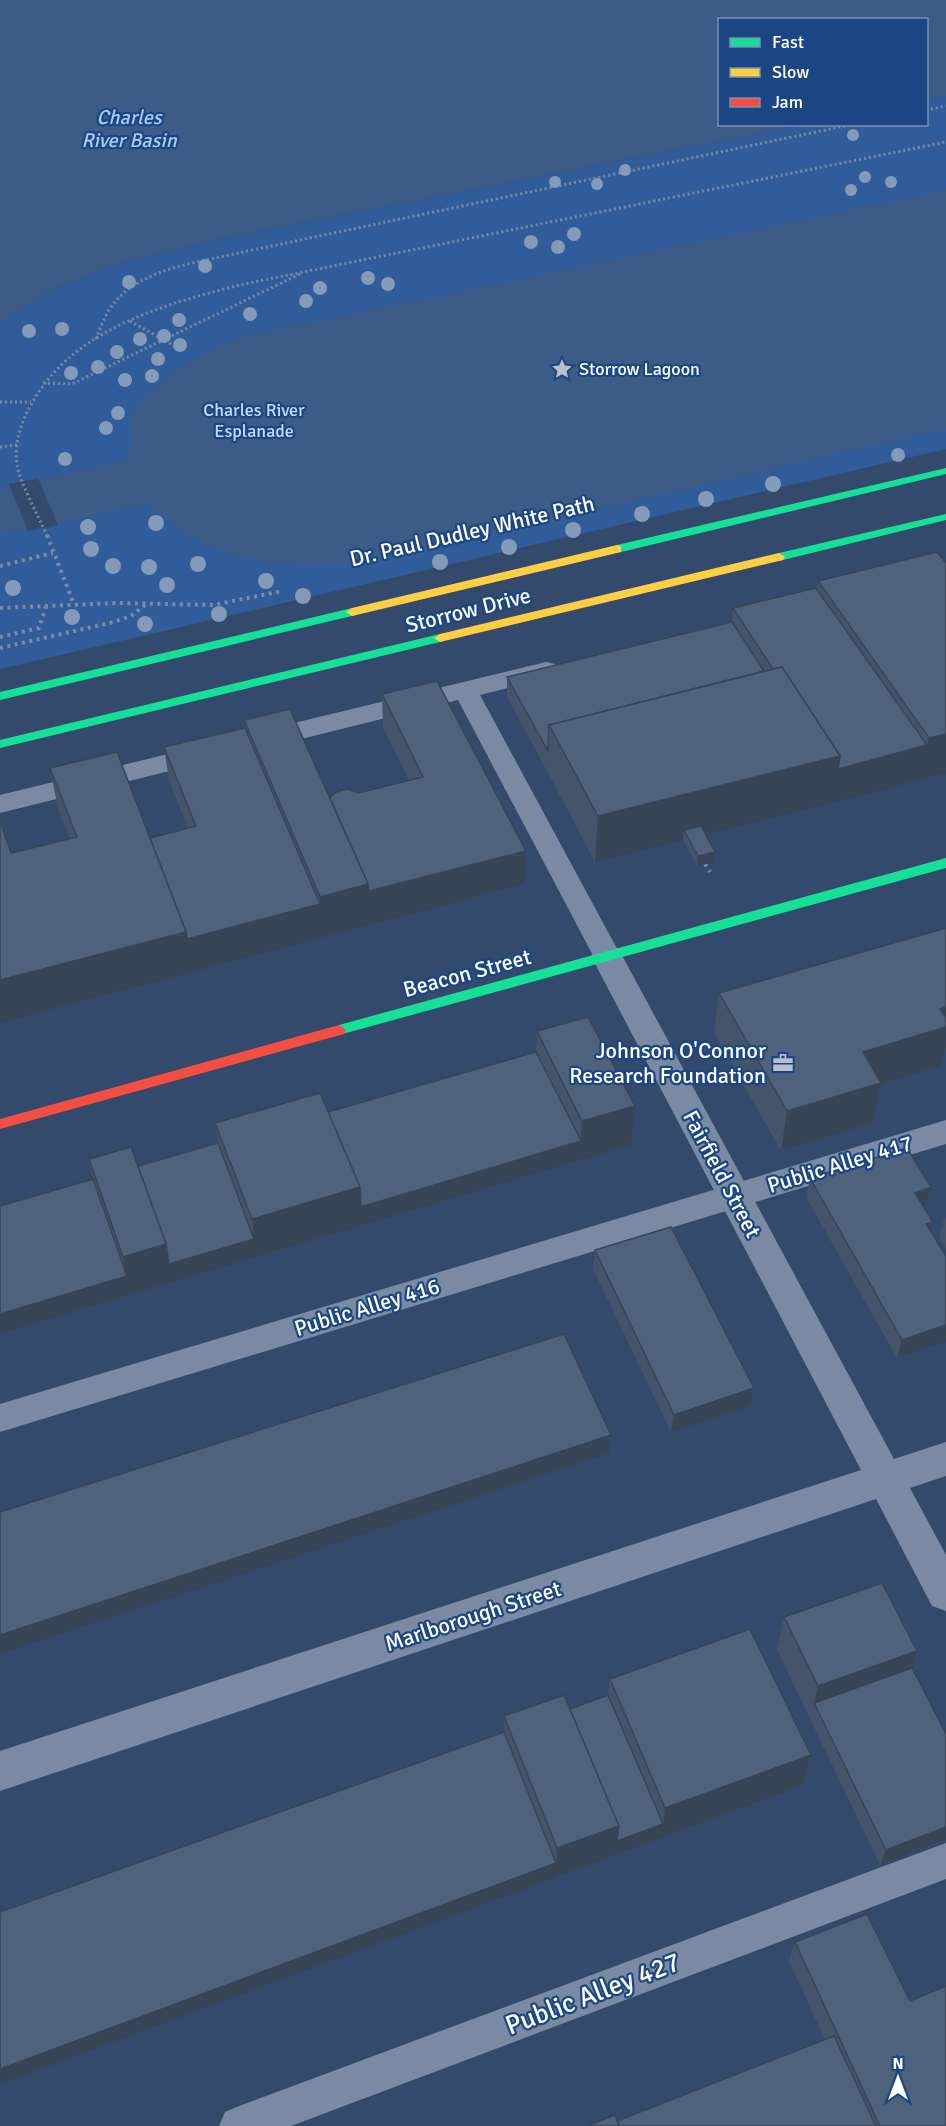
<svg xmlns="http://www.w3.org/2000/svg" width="946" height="2126" font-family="Signika,sans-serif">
<rect width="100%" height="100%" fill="#334a6c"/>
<path fill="#305d9a" d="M946 96V449L0 669V324L52 290 121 263 229 237 803 125 926 124 927 100Z"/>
<g fill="#3d5b87">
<path d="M0 0H946V96L927 100 926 20H720V124L803 125 229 237 121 263 52 290 0 324Z"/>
<path d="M946 190V429L362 564C306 568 249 566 198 541 188 536 178 530 170 523 161 516 157 507 145 504L0 535V489L123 461C138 449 126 429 132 413 136 404 144 398 151 392 177 367 205 352 238 338Z"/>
</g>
<path fill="#334a6c" d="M38 478 58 525 28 531 9 484Z"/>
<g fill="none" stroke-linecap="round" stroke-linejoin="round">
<g stroke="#798aa2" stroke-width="3" stroke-dasharray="2 3" stroke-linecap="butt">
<path d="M926 110 946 106"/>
<path d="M130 321 178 348"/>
<path d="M96 339C101 326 106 312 115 302 144 267 202 262 243 252L854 124"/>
<path d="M43 383 72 384 300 274"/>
<path d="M0 402H31"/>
<path d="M0 447 17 445"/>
<path d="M47 536C39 517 20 483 17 465 14 443 21 422 32 403 74 328 165 304 244 284L946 142"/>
</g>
<g stroke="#798aa2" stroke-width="4" stroke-dasharray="3 4.5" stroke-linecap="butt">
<path d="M47 535 74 604"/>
<path d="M0 566 53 553"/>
<path d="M0 608 118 603 213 605 282 591"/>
<path d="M0 637 39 628 46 606"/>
<path d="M0 648 114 622 131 616 145 605"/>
<path d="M705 864 710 872"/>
</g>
<g fill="#798aa2" fill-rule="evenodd">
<path d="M546 662 555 664 558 670 555 676 480 695 621 956 617 963 607 966 597 963 458 700 261 749 252 746 248 740 252 734 261 731Z"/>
<path d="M205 745 214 748 218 754 214 760 0 813V795Z"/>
<path d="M946 1120V1144L0 1432V1404Z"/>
<path d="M946 1843V1879L291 2126H219L225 2112 239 2106Z"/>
</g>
<path fill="#798aa2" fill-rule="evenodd" d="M607 944 618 948 894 1459 946 1442V1476L910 1488 946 1555V1611L932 1606 876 1499 0 1791V1751L861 1470 591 956 596 948Z"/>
<g fill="#16e098" fill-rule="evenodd">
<path d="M946 468V474L617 553 611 549 617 545Z"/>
<path d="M946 514V520L779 561 773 557 779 553Z"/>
<path d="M352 608 356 609V615L0 700V692Z"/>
<path d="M440 634 446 638 444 641 0 748V740Z"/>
<path d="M946 858V868L339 1035 332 1030 339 1025Z"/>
</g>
<g fill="#ffcf43" fill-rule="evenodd">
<path d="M617 545 621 546V552L352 616 346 612 352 608Z"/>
<path d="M779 553 785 557 783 560 440 642 434 638 440 634Z"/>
</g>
<path fill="#f24e42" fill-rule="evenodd" d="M339 1025 346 1030 344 1034 0 1129V1119Z"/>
</g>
<g fill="#849ab9">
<circle cx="853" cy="135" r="6"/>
<circle cx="625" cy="170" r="6"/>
<circle cx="865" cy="177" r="6"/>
<circle cx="555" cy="182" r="6"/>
<circle cx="891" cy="182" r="6"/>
<circle cx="597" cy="184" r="6"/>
<circle cx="851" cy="190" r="6"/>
<circle cx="574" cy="234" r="7"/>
<circle cx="531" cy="242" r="7"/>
<circle cx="558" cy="247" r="7"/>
<circle cx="205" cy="266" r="7"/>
<circle cx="368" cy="278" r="7"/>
<circle cx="129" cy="282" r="7"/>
<circle cx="388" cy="284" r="7"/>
<circle cx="320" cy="288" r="7"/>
<circle cx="306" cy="301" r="7"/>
<circle cx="250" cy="314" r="7"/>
<circle cx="179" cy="320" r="7"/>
<circle cx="62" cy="329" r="7"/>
<circle cx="29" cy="331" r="7"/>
<circle cx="164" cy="336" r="7"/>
<circle cx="140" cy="339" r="7"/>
<circle cx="180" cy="345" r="7"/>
<circle cx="117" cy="352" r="7"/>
<circle cx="158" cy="359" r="7"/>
<circle cx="98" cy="367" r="7"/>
<circle cx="71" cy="373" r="7"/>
<circle cx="152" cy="376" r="7"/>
<circle cx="125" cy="380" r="7"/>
<circle cx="118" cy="413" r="7"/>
<circle cx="106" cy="428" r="7"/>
<circle cx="898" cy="455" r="7"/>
<circle cx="65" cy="459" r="7"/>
<circle cx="773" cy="484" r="8"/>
<circle cx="706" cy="499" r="8"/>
<circle cx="642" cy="514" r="8"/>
<circle cx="156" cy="523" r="8"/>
<circle cx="88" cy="527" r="8"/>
<circle cx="573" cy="530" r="8"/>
<circle cx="509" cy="547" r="8"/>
<circle cx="91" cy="549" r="8"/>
<circle cx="440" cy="562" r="8"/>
<circle cx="198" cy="564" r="8"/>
<circle cx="113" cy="566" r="8"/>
<circle cx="149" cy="567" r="8"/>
<circle cx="266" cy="581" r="8"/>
<circle cx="167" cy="585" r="8"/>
<circle cx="13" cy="588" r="8"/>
<circle cx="303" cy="596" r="8"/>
<circle cx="219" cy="614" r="8"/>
<circle cx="72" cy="617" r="8"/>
<circle cx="145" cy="624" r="8"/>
</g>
<g fill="#44546b">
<path d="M946 563V773L705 835 715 852 714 862 697 866 683 840 595 862 547 771 507 697V677L732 622 733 608 816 588 818 581Z"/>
<path d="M382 694 526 851 525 884 0 1023 11 853 70 839 58 809 50 768 150 838 188 828 169 781 164 747 245 728 244 720 330 798 358 793 409 780 383 728Z"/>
<path d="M946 928V1047L941 1066 881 1084 873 1123 781 1151 714 1033 719 993Z"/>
<path d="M537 1031 631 1145 0 1334V1206L93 1179 89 1159 138 1166 218 1143 215 1123 328 1112 536 1052Z"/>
<path d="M810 1178 931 1187 926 1206 924 1207 933 1222 931 1231 946 1256 897 1358 806 1197Z"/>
<path d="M946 1218V1249L939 1237 944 1219Z"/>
<path d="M595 1250 754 1388 751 1406 671 1432 593 1269Z"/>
<path d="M784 1617 912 1668 946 1734V1840L880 1865 777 1650Z"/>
<path d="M610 1679 802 1786 555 1878 504 1732V1716L570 1709 608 1695Z"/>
<path d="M795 1942 946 2126H587L617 2121 825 2040 789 1961Z"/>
</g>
<g fill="#374557">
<path d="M946 734V773L832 803 689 839 684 830 683 840 595 862 598 816 840 756 927 745 929 738Z"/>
<path d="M526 851 525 884 0 1023V980L186 932 320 904V897L368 884Z"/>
<path d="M715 852 714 862 697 866 698 856Z"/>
<path d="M946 1007V1047L941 1066 881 1084 873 1123 781 1151 787 1111 863 1052 940 1009Z"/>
<path d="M635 1106 631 1145 130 1295 123 1257 166 1244 254 1239 252 1219 360 1187 581 1141 582 1121Z"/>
<path d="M931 1187 926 1206 910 1212 915 1193Z"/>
<path d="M933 1222 928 1241 926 1224Z"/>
<path d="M127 1276 130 1295 0 1334V1314Z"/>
<path d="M946 1325V1341L897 1358 902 1340Z"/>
<path d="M754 1388 751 1406 671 1432 674 1415Z"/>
<path d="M611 1435 609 1453 0 1654V1635Z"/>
<path d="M917 1651 906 1684 814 1703 818 1686Z"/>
<path d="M811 1755 802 1786 0 2084V2069L556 1863 557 1848 619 1826 663 1824 665 1808Z"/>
<path d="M946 1827V1840L880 1865 886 1850Z"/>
</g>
<g fill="#4f627c" stroke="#374557" stroke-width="1.5">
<path d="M937 552 946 563V734L929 738 818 581Z"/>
<path d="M816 588 927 745 838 769 840 756 782 667 773 669 733 608Z"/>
<path d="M732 622 764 671 549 725 548 751 507 677Z"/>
<path d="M782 667 840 756 598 816 549 725Z"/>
<path d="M437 681 526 851 369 891 368 884 330 798 336 792 348 789 358 793 423 777 382 694Z"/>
<path d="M290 709 368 884 320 897 244 720Z"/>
<path d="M245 728 320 904 187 939 186 932 150 838 196 826 164 747Z"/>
<path d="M117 752 186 932 0 980V821L11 853 77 837 50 768Z"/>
<path d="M701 826 715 852 698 856 684 830Z"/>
<path d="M946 928V1007L940 1009 946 1018V1027L863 1052 881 1083 787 1111 719 993Z"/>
<path d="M588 1017 635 1106 582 1121 537 1031Z"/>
<path d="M536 1052 581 1141 361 1207 360 1187 328 1112Z"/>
<path d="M320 1093 360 1187 252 1219 215 1123Z"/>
<path d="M218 1143 254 1239 169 1264 166 1244 138 1166Z"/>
<path d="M131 1147 166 1244 123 1257 89 1159Z"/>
<path d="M907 1148 931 1187 915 1193 933 1222 926 1224 946 1256V1325L902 1340 810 1178Z"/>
<path d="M93 1179 127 1276 0 1314V1206Z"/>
<path d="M671 1227 754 1388 674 1415 595 1250Z"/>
<path d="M564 1334 611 1435 0 1635V1512Z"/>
<path d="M882 1583 917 1651 818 1686 784 1617Z"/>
<path d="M750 1629 811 1755 665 1808 610 1679Z"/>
<path d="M912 1668 946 1734V1827L886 1850 814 1703Z"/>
<path d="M564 1695 619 1826 557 1848 504 1716Z"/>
<path d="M608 1695 663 1824 617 1841 619 1826 570 1709Z"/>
<path d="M504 1732 556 1863 0 2069V1912Z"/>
<path d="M867 1914 910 2001 946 1986V2126H880L795 1942Z"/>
<path d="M834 2036 876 2126H619L617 2121Z"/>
<path d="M615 2115 619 2126H587Z"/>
</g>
<defs>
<g id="sight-bare" transform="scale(1.62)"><path d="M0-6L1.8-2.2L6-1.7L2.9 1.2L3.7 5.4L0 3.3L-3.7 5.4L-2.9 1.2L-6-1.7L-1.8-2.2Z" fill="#b8c0cc" stroke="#1c4683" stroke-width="2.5" paint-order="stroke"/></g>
<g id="office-bare" transform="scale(1.62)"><path d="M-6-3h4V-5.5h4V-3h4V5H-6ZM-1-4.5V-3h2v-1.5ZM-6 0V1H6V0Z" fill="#b8c0cc" stroke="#1c4683" stroke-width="2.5" paint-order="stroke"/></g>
</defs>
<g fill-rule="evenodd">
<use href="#sight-bare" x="562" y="369"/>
<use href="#office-bare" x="783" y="1063"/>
</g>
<g text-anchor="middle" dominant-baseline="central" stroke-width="4.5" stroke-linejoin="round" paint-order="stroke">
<g font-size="18" fill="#fff" stroke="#1c4683" text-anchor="start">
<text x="579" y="369">Storrow Lagoon</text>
</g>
<g font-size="18" fill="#c6dbf8" stroke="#1c4683">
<text x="254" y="410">Charles River<tspan x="254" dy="21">Esplanade</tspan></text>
</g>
<g font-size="20" font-style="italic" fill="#adcbf2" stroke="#1c4683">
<text x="129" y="117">Charles<tspan x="129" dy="23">River Basin</tspan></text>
</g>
<g font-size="22" fill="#fff" stroke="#1c4683">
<text transform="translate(472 531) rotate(-13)">Dr. Paul Dudley White Path</text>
<text transform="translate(468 610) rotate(-14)">Storrow Drive</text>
<text transform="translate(467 973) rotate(-15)">Beacon Street</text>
<text transform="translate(840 1164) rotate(-17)">Public Alley 417</text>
<text transform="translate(722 1174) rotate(62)">Fairfield Street</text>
<text transform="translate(367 1307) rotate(-17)">Public Alley 416</text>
<text transform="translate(473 1616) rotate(-18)">Marlborough Street</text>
</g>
<g font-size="22" fill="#fff" stroke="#1c4683" text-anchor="end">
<text x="766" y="1050">Johnson O'Connor<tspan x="766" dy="25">Research Foundation</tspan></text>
</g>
<g font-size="27" fill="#fff" stroke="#1c4683">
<text transform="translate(593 1994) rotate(-21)">Public Alley 427</text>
</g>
</g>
<rect x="718" y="18" width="210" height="108" fill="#1c4683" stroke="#7790b5" stroke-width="1.5"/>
<rect x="730" y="38" width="30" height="9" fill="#16e098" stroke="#7790b5" stroke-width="1.5"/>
<text x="772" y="48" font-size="18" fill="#ffffff">Fast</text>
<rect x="730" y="68" width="30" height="9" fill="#ffcf43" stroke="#7790b5" stroke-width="1.5"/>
<text x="772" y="78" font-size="18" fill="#ffffff">Slow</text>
<rect x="730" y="98" width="30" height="9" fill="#f24e42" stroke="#7790b5" stroke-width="1.5"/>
<text x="772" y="108" font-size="18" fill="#ffffff">Jam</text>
<g transform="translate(898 2078)" stroke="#1c4683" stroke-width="4.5" paint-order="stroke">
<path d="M0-4.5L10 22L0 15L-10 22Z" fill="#ffffff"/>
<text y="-9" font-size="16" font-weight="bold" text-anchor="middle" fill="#ffffff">N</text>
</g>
</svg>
